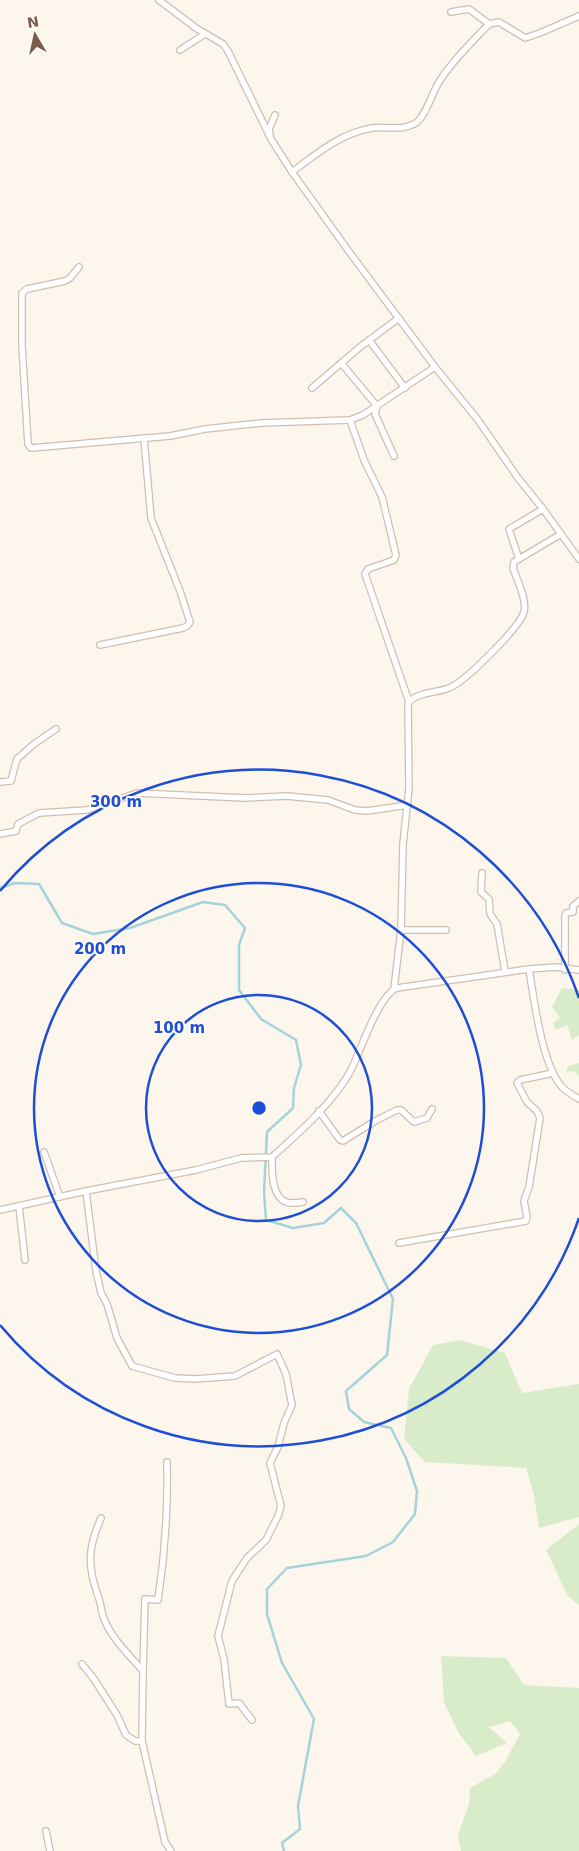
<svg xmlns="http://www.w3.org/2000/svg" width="579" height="1851" font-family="'DejaVu Sans',sans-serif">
<rect width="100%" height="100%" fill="#fdf6ec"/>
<g fill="#d8ecc9">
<path d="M562 988 579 990V1035L572 1040 567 1025 556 1030 553 1023 560 1018 552 1007Z"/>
<path d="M579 1063V1076L574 1072 566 1071 568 1066Z"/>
<path d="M459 1340 505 1353 522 1393 579 1384V1517L539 1528 534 1495 526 1468 425 1462 404 1439 409 1389 433 1345Z"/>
<path d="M579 1524V1605L568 1596 546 1550Z"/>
<path d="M441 1656 506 1658 524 1685 579 1688V1851H461L458 1835 469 1804 470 1788 495 1774 505 1762 520 1734 510 1721 489 1727 507 1743 476 1756 458 1732 444 1702Z"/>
</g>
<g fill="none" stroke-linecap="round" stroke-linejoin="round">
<path stroke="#a5d3da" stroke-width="2.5" d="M0 888 15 883 39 884 62 923 93 934 130 928 203 902 225 905 245 928 239 945V990L261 1019 296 1040 301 1065 294 1088 293 1108 267 1132 264 1191 266 1220 293 1228 324 1223 341 1208 356 1223 393 1299 387 1355 346 1391 349 1409 364 1422 391 1428 406 1458 417 1491 415 1514 393 1542 366 1556 287 1568 267 1589V1614L282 1663 314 1719 298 1806 300 1829 282 1843 284 1851"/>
<g stroke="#d1beb0" stroke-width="8">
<g id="street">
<path d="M159 0 196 28 223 44 228 51 271 139 292 172 350 253 435 367 478 420 518 478 543 509 579 559"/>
<path d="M451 12 469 9 489 24 499 22 525 38 540 33 579 16"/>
<path d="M180 50 205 34"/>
<path d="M270 135 269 129 275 115"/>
<path d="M292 172C316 154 341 133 372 128 385 126 401 131 414 124 425 119 432 93 439 82 452 61 472 42 489 24"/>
<path d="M79 267 70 278 65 281 27 289 22 293V346L28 444 31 448 170 436 205 429 261 423 350 420 363 415 435 367"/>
<path d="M369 340 405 388"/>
<path d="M341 363 377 406 375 414 394 456"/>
<path d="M312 388 360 347 399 318"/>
<path d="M350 420 364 460 382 497 396 555 394 560 368 569 365 574 409 702"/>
<path d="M519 559 509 529 543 509"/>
<path d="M100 645 183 628 187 626 190 622 180 591 151 518 144 438"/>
<path d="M0 782 11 781 17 759 34 744 56 729"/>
<path d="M0 834 16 831 18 824 39 813 87 810 137 793 245 798 287 796 328 800 355 810 367 811 408 805"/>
<path d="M482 873 481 892 489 899 490 914 497 924 505 971"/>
<path d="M401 930H446"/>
<path d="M529 969C534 999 542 1067 563 1088 567 1092 574 1096 579 1099"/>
<path d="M565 970V916L566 913 573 912V906L579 901"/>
<path d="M394 989 401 930 403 844 409 788 408 704C414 692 437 693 449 688 465 682 519 628 524 612 527 599 517 580 513 568L514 562 561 534"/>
<path d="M319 1111 340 1140 343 1141 375 1121 397 1110H401L414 1122 427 1118 432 1109"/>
<path d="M44 1152 60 1197"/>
<path d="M272 1157C272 1170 271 1196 286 1202 291 1204 297 1203 303 1202"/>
<path d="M86 1191 96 1271 101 1293 107 1304 117 1338 132 1366 175 1378 195 1379 235 1376 277 1354 286 1374 292 1405 284 1423 278 1447 270 1463 281 1506 278 1516 266 1540 247 1558 232 1581 218 1636 224 1659 229 1704 239 1703 252 1720"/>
<path d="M19 1206 25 1260"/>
<path d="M0 1210 86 1191 196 1170 241 1158 272 1157C299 1133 336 1100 352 1068 361 1049 379 995 397 988L529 969 555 967 579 970"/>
<path d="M399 1243 526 1221 527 1217 524 1201 529 1187 540 1118 537 1111 527 1102 517 1083 520 1080 553 1073"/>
<path d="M101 1518C88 1548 87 1565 98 1596 101 1603 101 1611 104 1619 112 1639 129 1655 143 1671L142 1741"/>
<path d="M82 1664 94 1679 117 1715 126 1735 135 1741H142L165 1842 171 1851"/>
<path d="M143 1671 145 1599 158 1600C165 1554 168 1509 167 1462"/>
<path d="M46 1831 50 1851"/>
</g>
</g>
<use href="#street" stroke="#fff" stroke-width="5.5"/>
</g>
<g fill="none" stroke="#1d4ed8" stroke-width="2.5">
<circle cx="259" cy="1108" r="113"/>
<circle cx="259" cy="1108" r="225"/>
<path d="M579 1218A338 338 0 0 1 0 1325M0 891A338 338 0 0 1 579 998"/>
</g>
<circle cx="259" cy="1108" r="8" fill="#1d4ed8" stroke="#fffaf3" stroke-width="2.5"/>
<g font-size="15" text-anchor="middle" font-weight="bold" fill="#1d4ed8" stroke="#fffaf3" stroke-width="4" stroke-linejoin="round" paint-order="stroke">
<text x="116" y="807">300 m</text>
<text x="100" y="954">200 m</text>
<text x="179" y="1033">100 m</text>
</g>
<g transform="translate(35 35) rotate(351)" stroke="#fffaf3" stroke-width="4" paint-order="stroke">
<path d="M0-4L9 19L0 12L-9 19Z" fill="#7a5c4d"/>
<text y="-8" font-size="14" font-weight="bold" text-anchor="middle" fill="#7a5c4d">N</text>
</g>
</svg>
